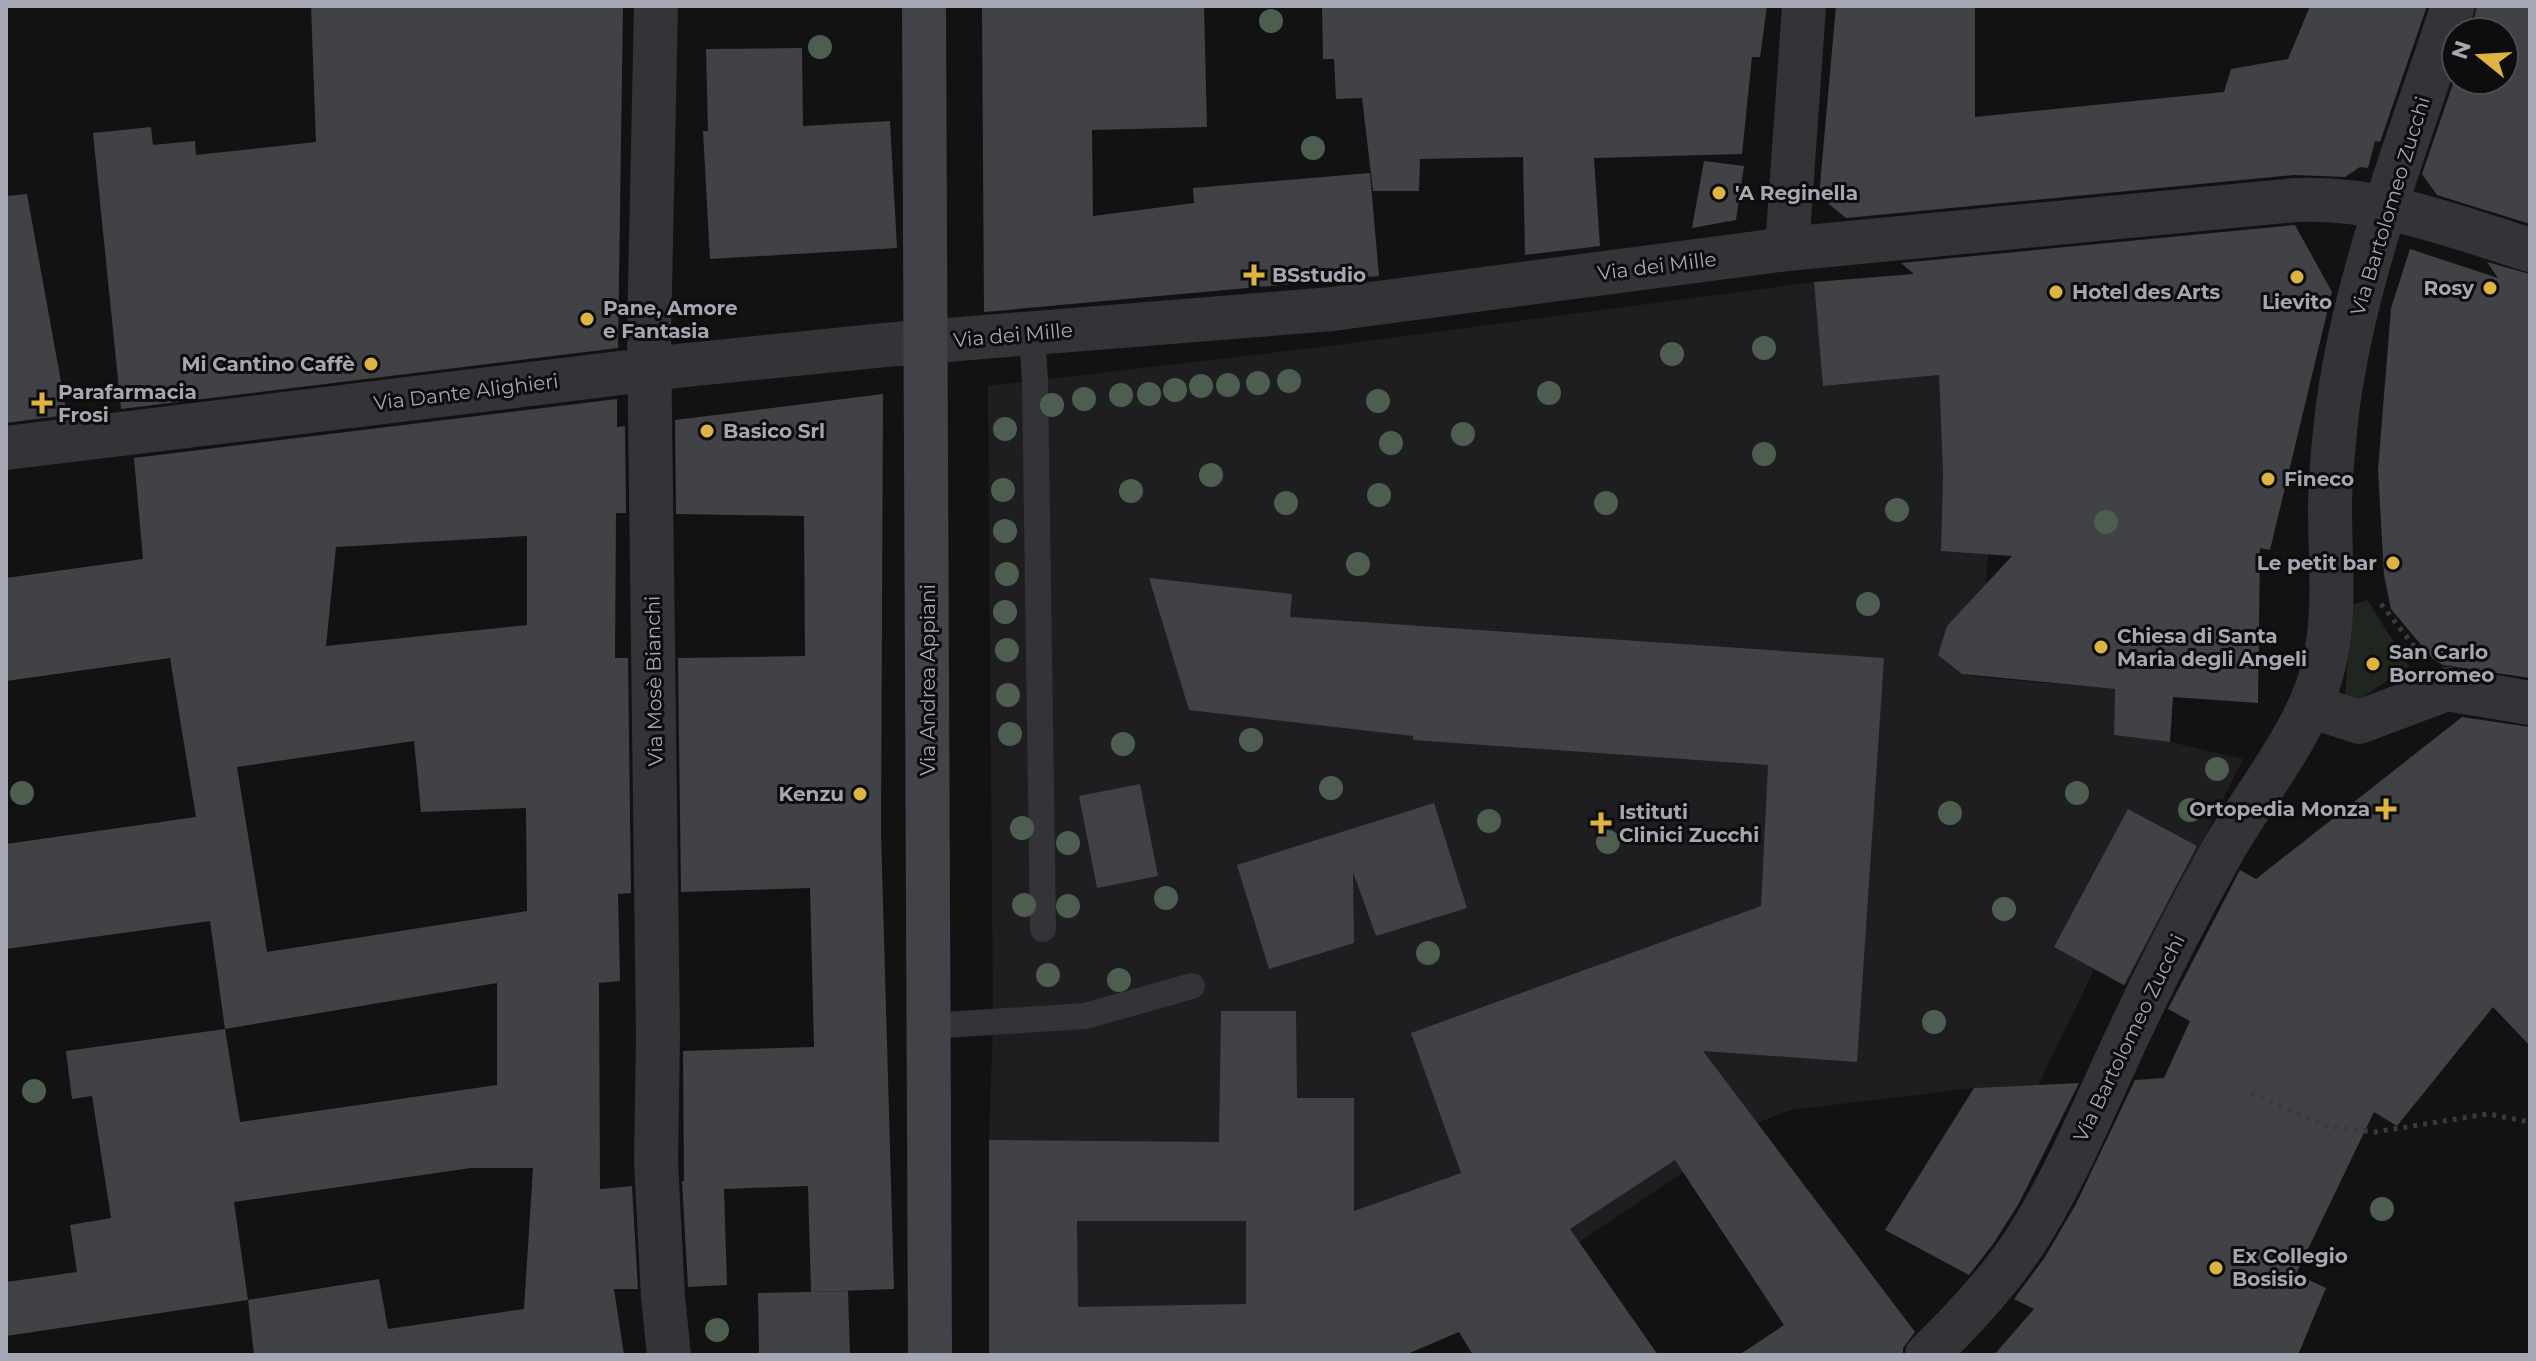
<svg xmlns="http://www.w3.org/2000/svg" width="2536" height="1361" font-family="Montserrat,sans-serif">
<rect width="100%" height="100%" fill="#121213"/>
<path fill="#1e1e20" d="M1814 282 1824 386 1939 375 1943 473 1941 550 1988 554 1984 611 1950 665 1962 674 1979 677 2115 689 2114 735 2170 742 2243 759 2199 848 2125 986 2094 970 2038 1085 1974 1088 1790 1110 1757 1123 1579 1242 989 1355V1140L993 1022 988 386 1329 346Z"/>
<path fill="#1f2620" d="M2367 600 2409 666 2344 710 2352 605Z"/>
<g fill="#414246" fill-rule="evenodd">
<path d="M311 6H623L618 348 121 409 93 133 151 127 153 145 195 141 196 155 316 142Z"/>
<path d="M982 6H1204L1207 127 1092 130 1093 216 1194 203 1193 188 1370 173 1379 276 984 312Z"/>
<path d="M1322 6H1767L1760 57H1752L1742 154 1594 158 1600 246 1525 255 1523 157 1420 159 1419 191H1373L1362 98 1336 99 1334 59H1323Z"/>
<path d="M1836 6H1975V117L2224 92 2231 69 2288 59 2310 6H2427L2380 142 2375 141 2368 168 2360 167 2345 177 2294 175 1846 218 1819 196Z"/>
<path d="M2477 6H2530V224L2437 195 2422 174 2456 75V80H2504V32H2471Z"/>
<path d="M802 48 803 126 890 121 897 248 710 259 703 131H708L706 49Z"/>
<path d="M1704 161 1744 166 1736 220 1692 228Z"/>
<path d="M27 194 67 415 6 423V196Z"/>
<path d="M2295 225 2332 292 2270 550 2260 548 2258 703 2173 697 2170 742 2114 735 2115 689 1962 674 1938 655 1947 626 2012 556 1941 551 1943 473 1939 375 1823 386 1814 282 1914 274 1901 263Z"/>
<path d="M2410 249 2498 278 2487 262 2530 274V678L2443 665 2433 659 2391 609 2384 575 2378 470 2391 308Z"/>
<path d="M883 394 881 832 894 1289 811 1292 808 1186 724 1189 727 1285 688 1287 682 1181H684L683 1051 814 1047 810 888 681 892 678 658 805 656 804 516 676 514 675 420Z"/>
<path d="M617 399V427L625 426 626 513H616L615 658H628L631 893 618 894 620 981 599 983 600 1189 632 1186 638 1289H614L624 1355H254L248 1300 6 1336V1282L77 1272 70 1225 111 1218 92 1096 72 1099 66 1051 225 1029 210 921 6 949V844L196 817 170 658 6 681V578L143 559 134 458ZM527 536V625L326 646 336 547ZM414 741 421 812 526 808 527 911 267 952 237 767ZM497 983V1085L240 1122 225 1029ZM471 1168H533L524 1309 388 1329 379 1279 248 1300 234 1202Z"/>
<path d="M1149 578 1292 594 1290 617 1884 658 1857 1062 1703 1051 1915 1332 1903 1348V1355H1739L1784 1325 1675 1160 1570 1229 1658 1355H1473L1459 1332 1405 1355H989V1140L1219 1142 1221 1011H1296L1297 1098H1354V1211L1461 1173 1411 1033 1761 906 1768 765 1413 740V736L1189 710ZM1077 1221H1246V1304L1078 1307Z"/>
<path d="M2462 717 2530 727V1046L2493 1007 2397 1126 2374 1112 2296 1274 2326 1288 2298 1355H1994L2034 1309 2014 1299 2045 1257 2076 1204 2135 1080 2164 1078 2190 1021 2168 1009 2240 870 2256 879Z"/>
<path d="M1140 784 1158 876 1097 888 1079 796Z"/>
<path d="M1434 803 1467 908 1376 936 1353 872 1354 943 1269 969 1237 865Z"/>
<path d="M2128 809 2197 846 2124 985 2054 947Z"/>
<path d="M2079 1083 2018 1205 1993 1244 1969 1275 1885 1230 1974 1088Z"/>
<path d="M848 1291 850 1355H759L758 1293Z"/>
</g>
<g fill="none" stroke-linecap="round" stroke-linejoin="round">
<g stroke="#3a3b3f" stroke-width="5" stroke-dasharray="4 6" stroke-linecap="butt">
<path d="M2381 604 2417 650"/>
<path d="M2251 1093 2330 1127 2375 1132 2488 1114 2530 1122"/>
</g>
<g stroke="#343438" stroke-width="26">
<path d="M1032 334 1035 381 1043 929"/>
<path d="M929 1026 1085 1016 1192 986"/>
</g>
<g stroke="#343438" stroke-width="44">
<path d="M656 6 649 335 658 1036 656 1162 663 1297 669 1355"/>
<path d="M1787 249 1804 6"/>
<path d="M6 448 686 365 885 345 1332 309 1787 249 2296 200C2377 196 2453 226 2530 250"/>
<path d="M2311 706 2359 722 2447 689 2530 703"/>
<path d="M1927 1355C1962 1321 1997 1284 2024 1243 2067 1177 2096 1102 2130 1031 2157 973 2187 915 2218 859 2252 796 2308 734 2324 664 2336 614 2330 559 2330 509 2330 475 2334 439 2338 405 2357 268 2410 137 2453 6"/>
</g>
<path stroke="#424348" stroke-width="44" d="M924 6 930 1355"/>
</g>
<g fill="#4d5e50">
<circle cx="1271" cy="21" r="12"/>
<circle cx="820" cy="47" r="12"/>
<circle cx="1313" cy="148" r="12"/>
<circle cx="1764" cy="348" r="12"/>
<circle cx="1672" cy="354" r="12"/>
<circle cx="1289" cy="381" r="12"/>
<circle cx="1258" cy="383" r="12"/>
<circle cx="1228" cy="385" r="12"/>
<circle cx="1201" cy="386" r="12"/>
<circle cx="1175" cy="390" r="12"/>
<circle cx="1549" cy="393" r="12"/>
<circle cx="1149" cy="394" r="12"/>
<circle cx="1121" cy="395" r="12"/>
<circle cx="1084" cy="399" r="12"/>
<circle cx="1378" cy="401" r="12"/>
<circle cx="1052" cy="405" r="12"/>
<circle cx="1005" cy="429" r="12"/>
<circle cx="1463" cy="434" r="12"/>
<circle cx="1391" cy="443" r="12"/>
<circle cx="1764" cy="454" r="12"/>
<circle cx="1211" cy="475" r="12"/>
<circle cx="1003" cy="490" r="12"/>
<circle cx="1131" cy="491" r="12"/>
<circle cx="1379" cy="495" r="12"/>
<circle cx="1286" cy="503" r="12"/>
<circle cx="1606" cy="503" r="12"/>
<circle cx="1897" cy="510" r="12"/>
<circle cx="2106" cy="522" r="12"/>
<circle cx="1005" cy="531" r="12"/>
<circle cx="1358" cy="564" r="12"/>
<circle cx="1007" cy="574" r="12"/>
<circle cx="1868" cy="604" r="12"/>
<circle cx="1005" cy="612" r="12"/>
<circle cx="1007" cy="650" r="12"/>
<circle cx="1008" cy="695" r="12"/>
<circle cx="1010" cy="734" r="12"/>
<circle cx="1251" cy="740" r="12"/>
<circle cx="1123" cy="744" r="12"/>
<circle cx="2217" cy="769" r="12"/>
<circle cx="1331" cy="788" r="12"/>
<circle cx="22" cy="793" r="12"/>
<circle cx="2077" cy="793" r="12"/>
<circle cx="2190" cy="810" r="12"/>
<circle cx="1950" cy="813" r="12"/>
<circle cx="1489" cy="821" r="12"/>
<circle cx="1022" cy="828" r="12"/>
<circle cx="1608" cy="842" r="12"/>
<circle cx="1068" cy="843" r="12"/>
<circle cx="1166" cy="898" r="12"/>
<circle cx="1024" cy="905" r="12"/>
<circle cx="1068" cy="906" r="12"/>
<circle cx="2004" cy="909" r="12"/>
<circle cx="1428" cy="953" r="12"/>
<circle cx="1048" cy="975" r="12"/>
<circle cx="1119" cy="980" r="12"/>
<circle cx="1934" cy="1022" r="12"/>
<circle cx="34" cy="1091" r="12"/>
<circle cx="2382" cy="1209" r="12"/>
<circle cx="717" cy="1330" r="12"/>
</g>
<g fill="#ddb441" stroke="#0d0d0e" stroke-width="3">
<circle cx="1719" cy="193" r="8"/>
<path d="M1250 263h8v8h8v8h-8v8h-8v-8h-8v-8h8z"/>
<circle cx="2297" cy="277" r="8"/>
<circle cx="2490" cy="288" r="8"/>
<circle cx="2056" cy="292" r="8"/>
<circle cx="587" cy="319" r="8"/>
<circle cx="371" cy="364" r="8"/>
<path d="M38 391h8v8h8v8h-8v8h-8v-8h-8v-8h8z"/>
<circle cx="707" cy="431" r="8"/>
<circle cx="2268" cy="479" r="8"/>
<circle cx="2393" cy="563" r="8"/>
<circle cx="2101" cy="647" r="8"/>
<circle cx="2373" cy="664" r="8"/>
<circle cx="860" cy="794" r="8"/>
<path d="M2382 797h8v8h8v8h-8v8h-8v-8h-8v-8h8z"/>
<path d="M1597 811h8v8h8v8h-8v8h-8v-8h-8v-8h8z"/>
<circle cx="2216" cy="1268" r="8"/>
</g>
<g text-anchor="middle" dominant-baseline="central" stroke-width="6" stroke-linejoin="round" paint-order="stroke">
<g font-size="20" font-weight="bold" fill="#a5a8b2" stroke="#0d0d0e" text-anchor="start">
<text x="1735" y="193">'A Reginella</text>
<text x="1272" y="275">BSstudio</text>
<text x="2474" y="288" text-anchor="end">Rosy</text>
<text x="2072" y="292">Hotel des Arts</text>
<text x="2297" y="302" text-anchor="middle">Lievito</text>
<text x="603" y="308">Pane, Amore<tspan x="603" dy="23">e Fantasia</tspan></text>
<text x="355" y="364" text-anchor="end">Mi Cantino Caffè</text>
<text x="58" y="392">Parafarmacia<tspan x="58" dy="23">Frosi</tspan></text>
<text x="723" y="431">Basico Srl</text>
<text x="2284" y="479">Fineco</text>
<text x="2377" y="563" text-anchor="end">Le petit bar</text>
<text x="2117" y="636">Chiesa di Santa<tspan x="2117" dy="23">Maria degli Angeli</tspan></text>
<text x="2389" y="652">San Carlo<tspan x="2389" dy="23">Borromeo</tspan></text>
<text x="844" y="794" text-anchor="end">Kenzu</text>
<text x="2370" y="809" text-anchor="end">Ortopedia Monza</text>
<text x="1619" y="812">Istituti<tspan x="1619" dy="23">Clinici Zucchi</tspan></text>
<text x="2232" y="1256">Ex Collegio<tspan x="2232" dy="23">Bosisio</tspan></text>
</g>
<g font-size="20" fill="#a5a8b2" stroke="#0d0d0e">
<text transform="translate(2390 206) rotate(-73)">Via Bartolomeo Zucchi</text>
<text transform="translate(1657 266) rotate(-7)">Via dei Mille</text>
<text transform="translate(1013 335) rotate(-5)">Via dei Mille</text>
<text transform="translate(466 392) rotate(-7)">Via Dante Alighieri</text>
<text transform="translate(928 680) rotate(-90)">Via Andrea Appiani</text>
<text transform="translate(654 681) rotate(-91)">Via Mosè Bianchi</text>
<text transform="translate(2129 1038) rotate(-64)">Via Bartolomeo Zucchi</text>
</g>
</g>
<rect width="2536" height="1361" fill="none" stroke="#a5a8b2" stroke-width="16"/>
<g transform="translate(2480 56) rotate(288)"><circle r="38" fill="#0d0d0e" stroke="#4a4b50" stroke-width="2"/>
<path d="M0-6L14 30L0 20L-14 30Z" fill="#ddb441"/>
<text y="-12" font-size="22" font-weight="bold" text-anchor="middle" fill="#a5a8b2">N</text>
</g>
</svg>
